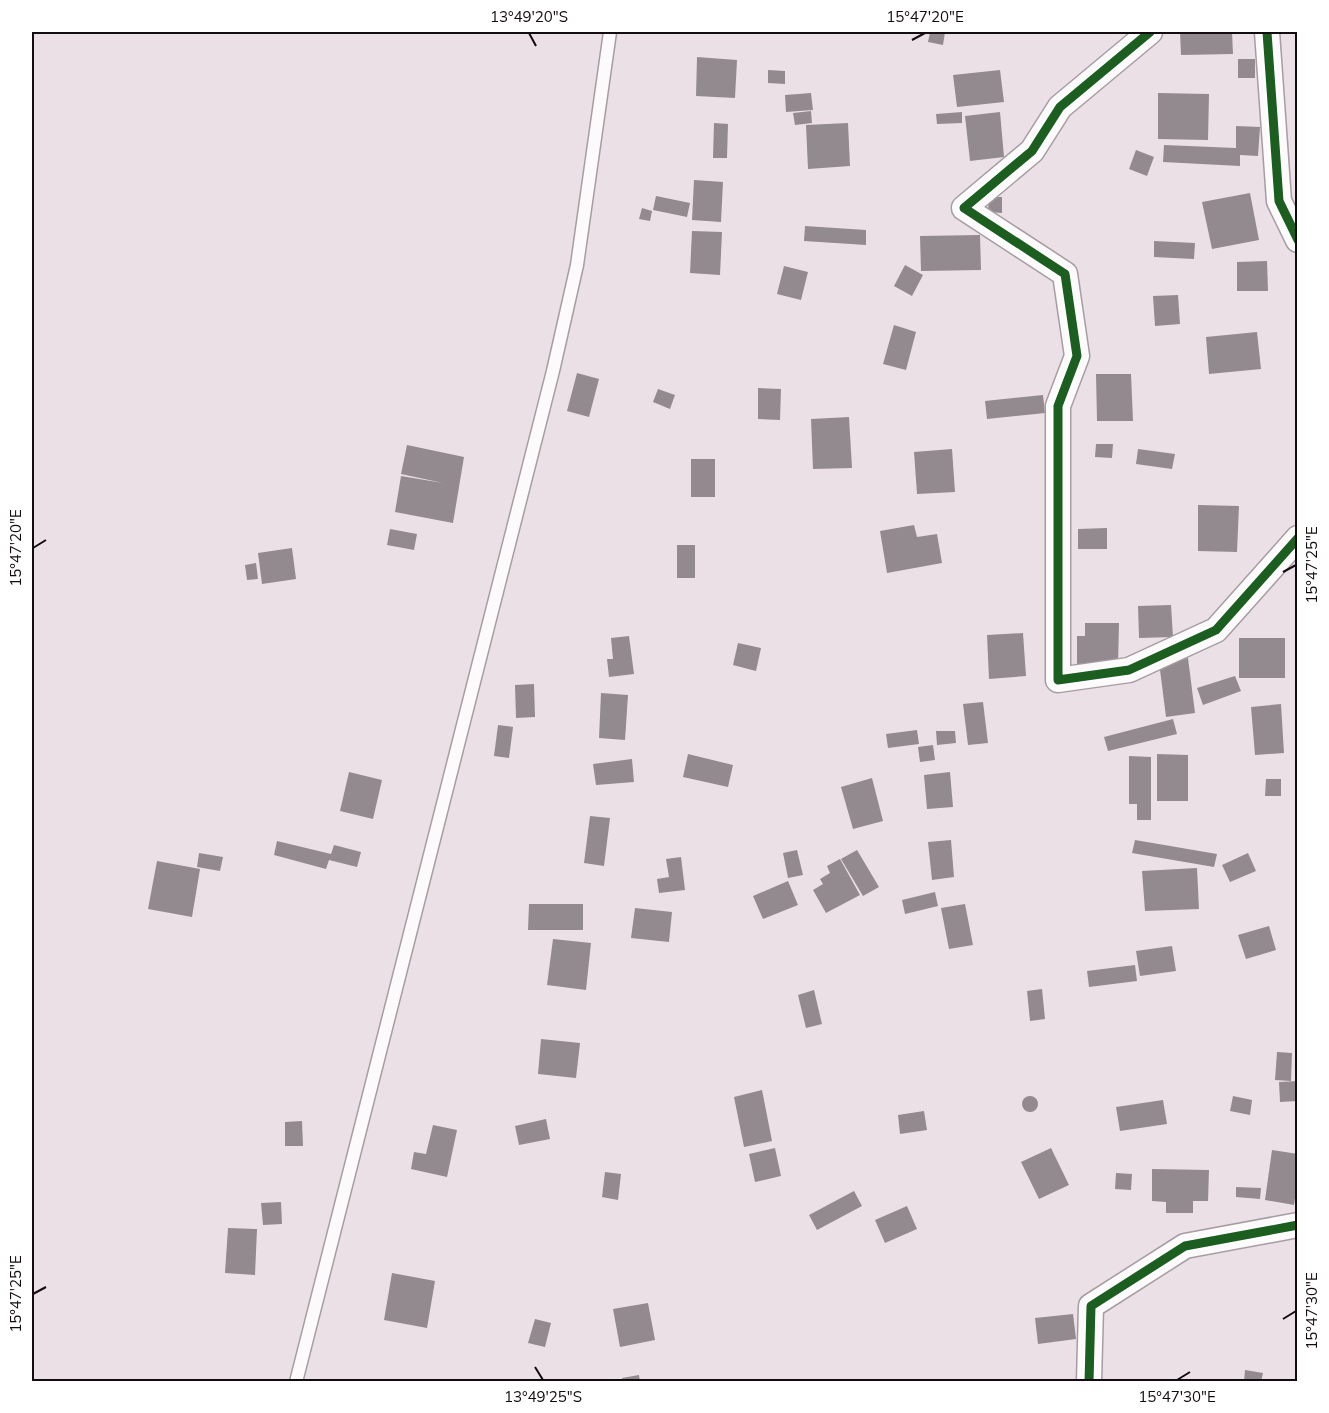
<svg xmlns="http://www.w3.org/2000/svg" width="1329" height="1413" font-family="Mulish,sans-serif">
<rect width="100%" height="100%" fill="#ece0e7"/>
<g fill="#928a8f">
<path d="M930 32H945L943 45 928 42Z"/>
<path d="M1180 32H1232L1233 54 1181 55Z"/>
<path d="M697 57 737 60 735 98 696 96Z"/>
<rect x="1238" y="59" width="17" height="19"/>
<path d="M768 70 785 71V84L768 83Z"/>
<path d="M1000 70 1004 102 957 107 953 75Z"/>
<path d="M811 93 813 110 786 112 785 95Z"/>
<path d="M1158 93 1209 94 1208 140 1158 139Z"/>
<path d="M811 111 812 123 795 125 793 113Z"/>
<path d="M962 112V123L937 124 936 114Z"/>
<path d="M1000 112 1004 157 970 161 965 116Z"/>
<path d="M714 123 728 124 727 158H713Z"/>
<path d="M848 123 850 166 808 169 806 125Z"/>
<path d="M1236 126 1260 127 1258 156 1240 155V166L1163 162 1164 145 1236 148Z"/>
<path d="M1136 150 1154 157 1147 176 1129 169Z"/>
<path d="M694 180 723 182 721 222 692 220Z"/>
<path d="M1250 193 1259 240 1212 249 1202 202Z"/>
<path d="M656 196 690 203 687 217 653 210Z"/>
<path d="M989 197H1002V213L988 212Z"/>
<path d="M642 208 652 211 650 221 639 219Z"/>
<path d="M805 226 866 230V245L804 241Z"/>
<path d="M692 231 722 232 720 275 690 273Z"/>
<path d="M980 235 981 270 921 271 920 236Z"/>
<path d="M1154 241 1195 243 1194 259 1154 257Z"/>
<path d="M1267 261 1268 291H1237V262Z"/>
<path d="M905 265 923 275 912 296 894 286Z"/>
<path d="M784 266 808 272 801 300 777 294Z"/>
<path d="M1178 295 1180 324 1155 326 1153 296Z"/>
<path d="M894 325 916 332 906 370 883 364Z"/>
<path d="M1257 332 1261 369 1209 374 1206 337Z"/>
<path d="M577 373 599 379 589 417 567 411Z"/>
<path d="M1096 374H1131L1133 421H1097Z"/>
<path d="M758 388 781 389 780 420 758 419Z"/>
<path d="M658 389 675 395 670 409 653 402Z"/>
<path d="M1043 395 1045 413 987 419 985 401Z"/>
<path d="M849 417 852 468 813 469 811 419Z"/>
<path d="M1096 444H1113L1112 458 1095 457Z"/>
<path d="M407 445 464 457 453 523 395 512 401 476 443 483 401 474Z"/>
<path d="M952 449 955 492 917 494 914 452Z"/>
<path d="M1138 449 1175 454 1172 469 1136 464Z"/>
<rect x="691" y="459" width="24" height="38"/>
<path d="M1198 505 1239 506 1237 552 1198 551Z"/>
<path d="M914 525 917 537 937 534 942 563 887 573 880 531Z"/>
<path d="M1107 528V549H1078V529Z"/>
<path d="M390 529 417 534 414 550 387 545Z"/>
<rect x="677" y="545" width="18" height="33"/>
<path d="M292 548 296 579 262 584 258 553Z"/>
<path d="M256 563 258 579 247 580 245 565Z"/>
<path d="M1171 605 1173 637 1139 638 1138 606Z"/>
<path d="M1085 623H1119L1118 666 1077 665V636H1085Z"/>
<path d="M1023 633 1026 676 989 679 987 635Z"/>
<path d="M629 636 634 674 609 677 607 659H613L611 638Z"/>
<rect x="1239" y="638" width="46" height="40"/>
<path d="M738 643 761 648 756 671 733 665Z"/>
<path d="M1188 658 1195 713 1166 717 1159 662Z"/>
<path d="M1235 676 1241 691 1203 705 1197 688Z"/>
<path d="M534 684 535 717 516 718 515 685Z"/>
<path d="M601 693 628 695 625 740 599 738Z"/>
<path d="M983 702 988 743 968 745 963 704Z"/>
<path d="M1281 704 1284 753 1255 755 1251 707Z"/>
<path d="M1173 719 1177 734 1108 751 1104 737Z"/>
<path d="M498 725 513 727 509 758 494 756Z"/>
<path d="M917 730 919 744 888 748 886 734Z"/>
<path d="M936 731H955L956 743 937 745Z"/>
<path d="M933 745 935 760 920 762 918 747Z"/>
<path d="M688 754 733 765 728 787 683 777Z"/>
<path d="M1157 754 1188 755V801H1157Z"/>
<path d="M1129 756 1151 757V820H1137V804H1129Z"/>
<path d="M632 759 634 782 596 785 593 764Z"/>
<path d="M349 772 382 780 373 819 340 811Z"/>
<path d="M950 772 953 807 927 809 924 775Z"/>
<path d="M872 778 883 821 853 829 841 787Z"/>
<path d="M1266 779H1281V796H1265Z"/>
<path d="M590 816 610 818 604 866 584 863Z"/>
<path d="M951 840 954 877 932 880 928 842Z"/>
<path d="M1135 840 1217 854 1214 867 1132 853Z"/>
<path d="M277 841 331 854 334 845 361 852 357 867 329 860 326 869 274 855Z"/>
<path d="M797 850 803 875 788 878 783 853Z"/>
<path d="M857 850 879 887 863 896 841 859Z"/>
<path d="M199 853 223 857 220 871 197 867Z"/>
<path d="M1248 853 1256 871 1230 882 1222 865Z"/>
<path d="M681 857 685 890 659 893 657 879 669 877 666 859Z"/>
<path d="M840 859 860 895 826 913 813 890 823 884 820 879 830 873 827 866Z"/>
<path d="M157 861 200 869 192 917 148 909Z"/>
<path d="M1197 868 1199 909 1145 911 1142 871Z"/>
<path d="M788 881 798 905 763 919 753 896Z"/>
<path d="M935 892 938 906 905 914 902 900Z"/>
<path d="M529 904H583V930H528Z"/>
<path d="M965 904 973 945 949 949 941 908Z"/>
<path d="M635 908 672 912 669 942 631 938Z"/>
<path d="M1269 926 1276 950 1246 959 1238 935Z"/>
<path d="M553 939 591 943 586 990 547 985Z"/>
<path d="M1172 946 1176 971 1140 976 1136 951Z"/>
<path d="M1135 965 1137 981 1089 987 1087 971Z"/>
<path d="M1042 989 1045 1019 1030 1021 1027 991Z"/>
<path d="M814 990 822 1024 806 1028 798 995Z"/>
<path d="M541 1039 580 1043 576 1078 538 1074Z"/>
<path d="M1277 1052 1292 1053 1291 1081 1275 1080Z"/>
<path d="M1298 1081V1101L1280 1102 1279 1082Z"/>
<path d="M762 1090 772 1141 744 1147 734 1097Z"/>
<circle cx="1030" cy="1104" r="8"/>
<path d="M1233 1096 1252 1100 1250 1115 1230 1111Z"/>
<path d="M1163 1100 1167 1124 1120 1131 1116 1107Z"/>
<path d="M924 1111 927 1130 900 1134 898 1115Z"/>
<path d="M546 1119 550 1139 519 1145 515 1126Z"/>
<path d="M302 1121 303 1146H285V1122Z"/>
<path d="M433 1125 457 1130 447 1177 411 1169 414 1152 426 1154Z"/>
<path d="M775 1148 781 1176 755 1182 749 1154Z"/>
<path d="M1051 1148 1069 1185 1039 1199 1021 1162Z"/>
<path d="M1272 1150 1298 1154V1177L1294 1205 1265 1200Z"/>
<path d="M1152 1169 1209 1170 1208 1201H1193V1213H1166V1202L1152 1201Z"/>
<path d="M605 1172 621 1174 618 1200 602 1197Z"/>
<path d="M1116 1173 1132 1174 1131 1190 1115 1189Z"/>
<path d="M1236 1187 1261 1188 1260 1199 1236 1197Z"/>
<path d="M854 1191 862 1206 817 1230 809 1215Z"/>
<path d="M281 1202 282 1224 263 1225 261 1203Z"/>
<path d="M907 1206 917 1229 885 1243 875 1220Z"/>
<path d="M228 1228 257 1229 255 1275 225 1273Z"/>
<path d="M392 1273 435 1281 427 1328 384 1320Z"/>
<path d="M648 1303 655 1340 620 1347 613 1309Z"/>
<path d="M1073 1314 1076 1339 1038 1344 1035 1318Z"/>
<path d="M535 1319 551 1323 545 1347 528 1343Z"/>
<path d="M1245 1370 1263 1373 1261 1382H1244Z"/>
<path d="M639 1375 640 1382H623L622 1378Z"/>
</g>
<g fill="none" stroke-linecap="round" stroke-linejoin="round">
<g stroke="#a69da2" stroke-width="15">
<path id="service" d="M296 1382 553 371 577 265 610 32"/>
</g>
<g stroke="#a69da2" stroke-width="27">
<g id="minor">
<path d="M1150 32 1060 107 1032 151 964 208 1065 274 1077 356 1058 406V680L1129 670 1216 630 1298 538"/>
<path d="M1267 32 1279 201 1298 240"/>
<path d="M1089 1382 1091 1306 1185 1246 1298 1225"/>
</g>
</g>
<use href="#service" stroke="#fcfafb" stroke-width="12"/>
<use href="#minor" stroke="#fcfafb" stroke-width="24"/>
<g stroke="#fff" stroke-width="13">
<g id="cycleway">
<path d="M1150 32 1060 107 1032 151 964 208 1065 274 1077 356 1058 406V680L1129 670 1216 630 1298 538"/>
<path d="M1267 32 1279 201 1298 240"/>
<path d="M1089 1382 1091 1306 1185 1246 1298 1225"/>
</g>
</g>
<use href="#cycleway" stroke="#1b5e20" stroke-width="9"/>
</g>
<path fill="none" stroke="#120b0f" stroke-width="2" d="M529 33 536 46M912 40 925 33M33 548 46 540M1283 572 1296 565M33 1294 46 1287M1283 1319 1296 1311M535 1367 543 1380M1177 1380 1190 1372"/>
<rect width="1329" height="1413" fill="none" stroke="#ffffff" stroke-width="66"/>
<rect x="33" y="33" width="1263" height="1347" fill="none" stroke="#120b0f" stroke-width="2"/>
<g font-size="15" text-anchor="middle" fill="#120b0f">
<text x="529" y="22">13°49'20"S</text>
<text x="925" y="22">15°47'20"E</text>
<text transform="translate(16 548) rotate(-90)" y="5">15°47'20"E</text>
<text transform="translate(1312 565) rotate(-90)" y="5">15°47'25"E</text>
<text transform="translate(16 1294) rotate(-90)" y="5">15°47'25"E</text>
<text transform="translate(1312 1311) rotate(-90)" y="5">15°47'30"E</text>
<text x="543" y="1402">13°49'25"S</text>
<text x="1177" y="1402">15°47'30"E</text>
</g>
</svg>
